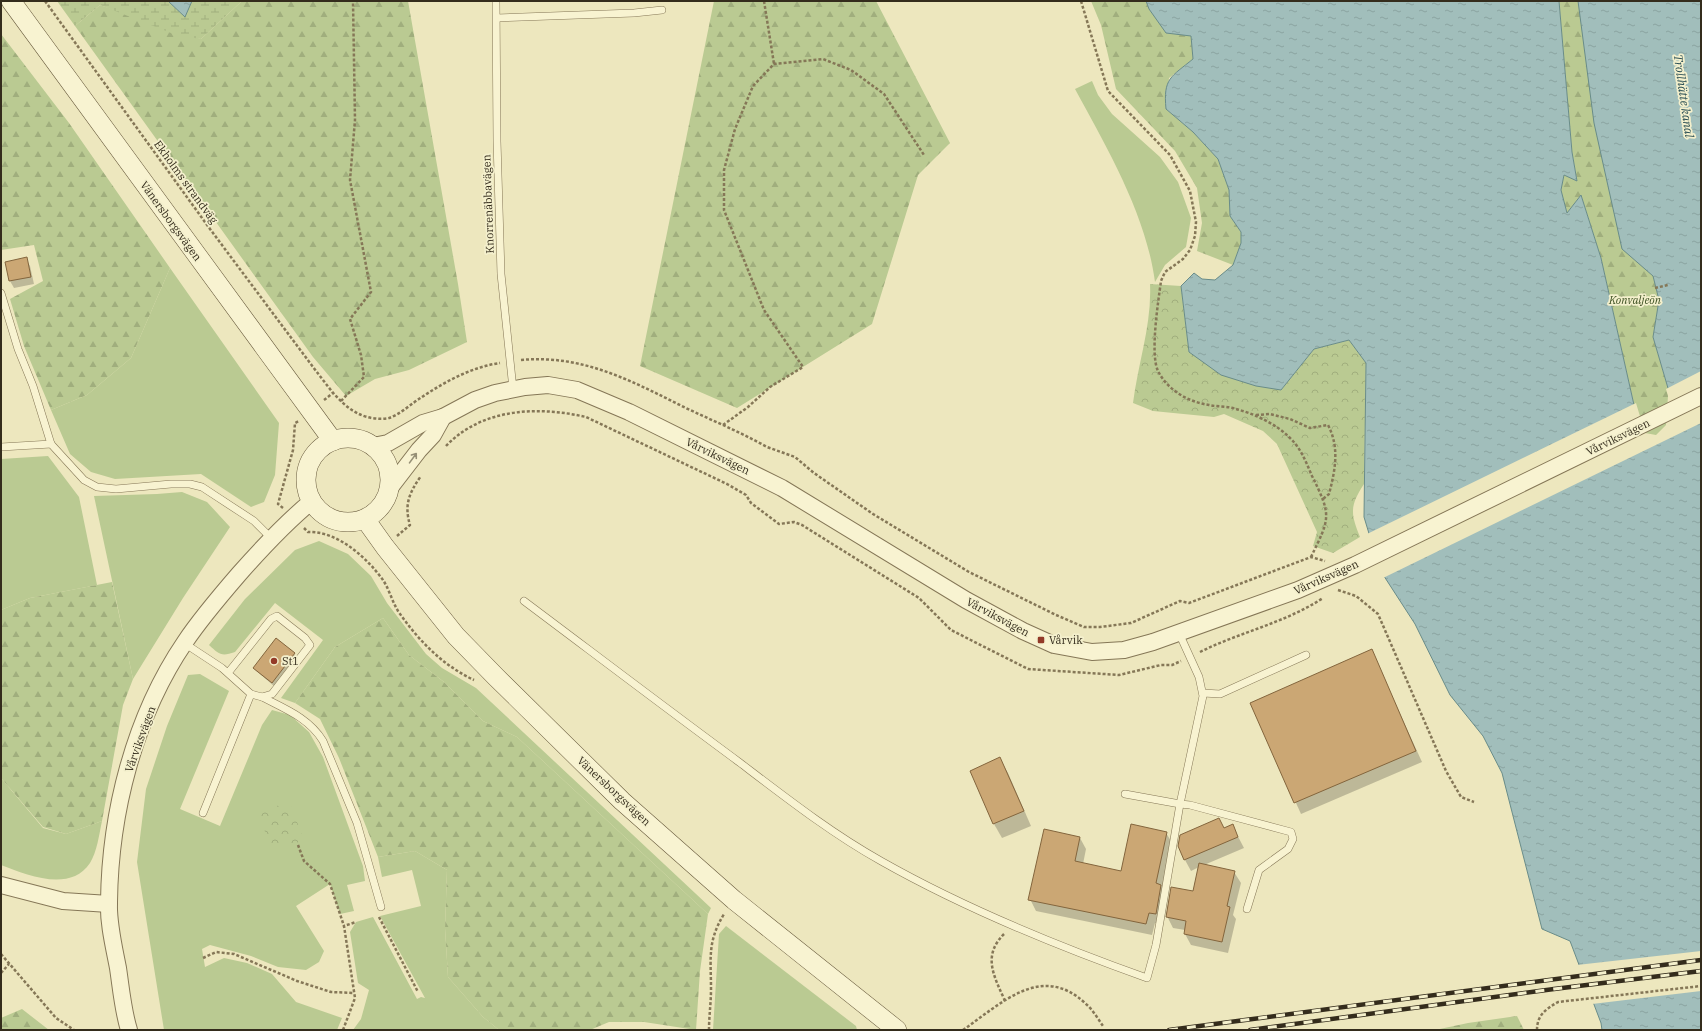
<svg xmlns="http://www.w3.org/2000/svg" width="1702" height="1031" font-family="'IBM Plex Serif',serif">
<defs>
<pattern id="forest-firs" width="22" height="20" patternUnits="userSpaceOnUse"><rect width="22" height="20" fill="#baca92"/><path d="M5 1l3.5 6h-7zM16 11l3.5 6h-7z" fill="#a0ae7d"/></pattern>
<pattern id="wetland-marsh" width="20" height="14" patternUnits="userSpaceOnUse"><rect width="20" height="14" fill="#baca92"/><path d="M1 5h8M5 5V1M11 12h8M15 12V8" fill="none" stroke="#a0ae7d"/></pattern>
<pattern id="park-crowns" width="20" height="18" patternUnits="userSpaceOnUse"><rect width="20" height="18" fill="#baca92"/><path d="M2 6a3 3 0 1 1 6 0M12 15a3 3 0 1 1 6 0" fill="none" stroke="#a0ae7d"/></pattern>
<pattern id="water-ripples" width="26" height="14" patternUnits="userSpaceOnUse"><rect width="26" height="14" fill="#a1bebb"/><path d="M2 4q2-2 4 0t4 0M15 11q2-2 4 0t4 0" fill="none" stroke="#8ba3a0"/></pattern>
</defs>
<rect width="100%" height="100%" fill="#ede7be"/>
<g fill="#baca92">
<path d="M1092 81 1098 95 1112 114 1160 157 1178 182 1191 218 1186 247 1165 265 1155 282C1146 214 1107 148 1075 89Z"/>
<path d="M170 268 279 423 275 475 264 502 251 507 201 474 115 479 91 472 70 454 51 410 87 395 131 358Z"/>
<path d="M48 456 79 497 97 585 30 598 1 610V459Z"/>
<path d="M182 492 207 502 230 527 183 598 133 679 94 496 157 494Z"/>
<path d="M319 541 348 554 371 576 387 603 426 654 442 668 476 688 711 908 708 914 517 737 483 721 444 682 409 655 383 618 335 647 295 703 281 698 323 640 275 603 235 652C221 657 219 654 209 645L245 599 295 550Z"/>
<path d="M200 674 229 691 180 809 220 826 262 725 272 710 290 715 309 732 323 757 363 866 365 881 347 885 354 911 340 914 330 884 296 906 324 951 319 962 306 970 278 967 251 956 210 945 202 949 205 967 224 958 247 963 272 974 296 1002 342 1018 337 1030H164L137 862 146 789 167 726 188 675Z"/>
<path d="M1 778 43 828 66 834 102 821C99 835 97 852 90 863 70 893 27 875 1 865Z"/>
<path d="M415 851 447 870 445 928 448 977 483 1017 499 1030H353L361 1019 369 990 358 983 350 932 356 922 373 917 417 999 421 997 425 998 380 916 421 906 412 870 382 877 378 857Z"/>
<path d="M726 926 856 1026 857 1030H713L719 934Z"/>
</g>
<g fill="url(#forest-firs)">
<path d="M242 1H408L458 284 467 342 409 370 375 379 346 396 313 357 75 26 100 5 201 39Z"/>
<path d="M714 1H876L950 143 918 175 872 324 737 408 640 366Z"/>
<path d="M1091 1H1146L1149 9 1191 36 1193 59 1169 78 1166 109 1193 132 1218 159 1229 190 1230 216 1241 232V243L1233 265 1197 251 1202 223 1197 188 1175 151 1116 89 1101 25Z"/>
<path d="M1559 1H1578L1644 267 1653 276 1659 300 1653 337 1670 395 1668 426 1657 437 1644 435 1634 405 1601 258 1581 195 1567 213 1560 190 1564 175 1577 180 1572 152Z"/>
<path d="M1 34 69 123 170 268 131 358 87 395 51 410 24 346 10 299 43 281 34 245 1 250Z"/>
<path d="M112 582 133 679 123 705 102 821 66 834 43 827 1 778V610L30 598Z"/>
<path d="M383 618 409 655 444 682 483 721 517 737 708 914 700 971 696 1030 644 1022H609L590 1030H499L483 1017 448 977 445 928 447 870 415 851 378 857 339 758 320 719 295 703 335 647Z"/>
<path d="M22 1009 49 1030H1V1018Z"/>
<path d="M1517 1016 1524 1030H1435L1468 1023Z"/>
</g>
<path fill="url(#wetland-marsh)" d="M57 1H168L184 16 192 1H242L201 39 176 35 100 5 75 26Z"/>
<g fill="url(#park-crowns)">
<path d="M1150 284 1181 286 1189 352 1281 390 1314 349 1349 340 1366 363 1364 484C1349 507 1351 514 1360 537L1333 553 1313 546 1317 532 1277 444 1263 431 1224 414 1214 417 1153 411 1133 403C1138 363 1152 324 1150 284Z"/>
<path d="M289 801 304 840 273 852 258 814Z"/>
</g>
<g fill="url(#water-ripples)" stroke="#698c89">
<path d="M168 1H192L185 17Z"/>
<path d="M1146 1H1559L1572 152 1577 181 1564 175 1561 190 1567 213 1581 195 1601 258 1634 405 1644 435 1657 437 1668 425 1670 395 1653 337 1659 300 1653 276 1622 249 1594 123 1578 1H1701V1030H1602L1601 1023 1570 941 1542 929 1502 773 1483 736 1450 695 1415 624 1380 570 1364 517 1366 363 1349 340 1314 349 1281 390 1256 386 1221 375 1189 352 1181 286 1194 273 1202 279 1215 280 1233 265 1241 243V232L1230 216 1229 190 1218 159 1193 132 1166 109C1163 78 1171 77 1193 59L1191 36 1166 33 1149 9Z"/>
</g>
<g fill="#ede7be">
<path d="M1701 371V423L1383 578 1378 571 1367 534 1636 403 1645 433 1656 435 1666 425 1668 396 1666 389Z"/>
<path d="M1701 951V991L1592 1004 1577 965Z"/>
</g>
<g fill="#0003">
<path d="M26 259 30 266 34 284 14 288 10 281Z"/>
<path d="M1371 650 1422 762 1301 814 1251 703Z"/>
<path d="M294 654 296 657 274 686 254 669Z"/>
<path d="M1000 759 1008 773 1031 826 1002 838 994 824Z"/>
<path d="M1232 825 1244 848 1204 865 1234 872 1241 883 1233 915 1236 919 1228 953 1191 945 1185 934V930L1173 928 1167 916 1194 893 1199 867 1191 871 1185 860 1224 829Z"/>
<path d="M1166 833 1173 844 1162 925 1155 923 1152 935 1036 911 1030 899 1080 838 1086 849 1083 864 1122 872Z"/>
</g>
<g fill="#cba774" stroke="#83653d">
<path d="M27 257 31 277 9 281 5 262Z"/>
<path d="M276 638 295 653 272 683 253 668Z"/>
<path d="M1372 649 1416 751 1294 803 1250 703Z"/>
<path d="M1000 757 1024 811 993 824 970 771Z"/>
<path d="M1219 818 1224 828 1233 824 1238 837 1184 860 1178 846 1180 835Z"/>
<path d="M1131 824 1167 832 1156 883 1161 885 1156 914 1149 913 1146 924 1028 900 1044 829 1080 837 1075 861 1121 871Z"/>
<path d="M1199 863 1235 871 1227 906 1230 907 1222 942 1184 934 1186 921 1166 917 1171 887 1193 891Z"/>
</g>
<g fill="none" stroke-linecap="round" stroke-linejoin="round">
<g stroke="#857757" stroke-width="8">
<g id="service">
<path d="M496 1 497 141 501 274 513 389"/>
<path d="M497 18 634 13 662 10"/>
<path d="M1 293 18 349 33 386 51 444 84 480 97 487 116 489 171 484H190L202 487 254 521 271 538"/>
<path d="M1 447 51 444"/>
<path d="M524 601C596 655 667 709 739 762 785 797 831 833 881 861 964 908 1057 946 1147 978L1156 945 1180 804 1125 794"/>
<path d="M1179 633 1199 677 1203 696 1180 804 1190 805 1291 832 1293 839 1288 849 1259 870 1247 909"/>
<path d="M184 643 222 668 251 694 262 697 272 694 310 645 305 638 277 616 271 619 228 673"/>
<path d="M1203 693 1220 694 1306 655"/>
<path d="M262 697C285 709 309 718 323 741L357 823 381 907"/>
<path d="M203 813 251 694"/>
</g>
</g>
<g stroke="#857757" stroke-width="18">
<g id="tertiary">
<path d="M373 446 388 443 423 423 443 417 475 400 495 393 525 387 548 385 577 390 629 412 782 488 966 600 1023 631 1054 645 1092 652 1124 650 1153 642 1298 590 1355 565 1701 396"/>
<path d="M389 489 419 450 433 435 443 417"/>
<path d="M1 885 63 901 109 904"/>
<path d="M129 1030C123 1011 121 988 118 968 114 947 108 923 109 902 110 813 134 717 185 642 201 618 220 596 239 574 262 548 285 523 312 501"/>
</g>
</g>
<g stroke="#66583b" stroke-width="20">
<g id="secondary">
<path d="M11 1 333 441"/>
<circle cx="348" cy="480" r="42"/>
<path d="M365 519 385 547 456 636 496 677 622 801 734 900 897 1030"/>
</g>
</g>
<g stroke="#857757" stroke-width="2.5" stroke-dasharray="3 2" stroke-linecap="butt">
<path d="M45 1 210 229 316 371C328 386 340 405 359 414 367 418 379 420 389 418 401 414 412 403 422 397 446 381 472 367 500 363"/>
<path d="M764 1 774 64"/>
<path d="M1081 1 1108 91 1170 155 1190 191 1196 222 1195 236 1190 250 1183 259 1165 272 1161 281C1158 303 1150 354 1158 371 1168 391 1189 402 1209 405 1218 407 1228 406 1236 409 1255 414 1276 424 1289 437 1301 448 1306 462 1312 476 1332 516 1330 518 1311 557"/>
<path d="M1655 288 1668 285"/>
<path d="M521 360C585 354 635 383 690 410 716 422 742 433 767 447L795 457 814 473 873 514 969 572 1056 615 1084 627H1100L1131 623 1180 601 1189 603 1311 557 1325 561"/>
<path d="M324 400 333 393"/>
<path d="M341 401 364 377 361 355 350 319 371 292 350 180 355 120 353 1"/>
<path d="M1256 415 1270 414 1290 419 1310 428 1328 425C1340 448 1335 471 1329 494L1323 499"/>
<path d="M723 425 748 407 770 387 803 367 764 310 724 210V170L735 129 753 86 774 64 823 59 851 70 884 94 924 155"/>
<path d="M446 446C482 408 538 406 586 417L727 484 746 495 751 503 779 524 794 522 802 525 919 598 951 630 1028 669 1119 675 1161 665H1172L1181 661"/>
<path d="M283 508 278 504 293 450 295 423 299 421"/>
<path d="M304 528 308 532C338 531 367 558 383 580 389 589 392 601 398 611 418 640 442 665 474 680"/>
<path d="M397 536 410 525C404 505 409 493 421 476"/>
<path d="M1338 590 1356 596 1378 614 1446 771 1461 797 1474 802"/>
<path d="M1200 652C1240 632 1285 623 1323 598"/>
<path d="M298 845 304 861 330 884 344 926"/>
<path d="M379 917 418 992"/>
<path d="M1004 934C982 956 994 976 1005 1001"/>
<path d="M1 954 56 1018 74 1030"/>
<path d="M203 958 216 952 234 954 297 981 331 992 354 993"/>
<path d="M1 973 9 964"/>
<path d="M343 1030 355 998 344 926 356 922"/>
<path d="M709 1030C709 1016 711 1003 711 989 711 958 707 942 724 914"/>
<path d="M963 1030C1002 1003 1042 962 1086 1004 1093 1010 1098 1019 1103 1026"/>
<path d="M1537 1030C1537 1015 1546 1009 1558 1002L1701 986"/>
</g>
<use href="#service" stroke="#f8f3d1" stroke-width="7"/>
<use href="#tertiary" stroke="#f8f3d1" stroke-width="16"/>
<use href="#secondary" stroke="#f8f3d1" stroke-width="19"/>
<g stroke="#342c1c" stroke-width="4.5">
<g id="rail">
<path d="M1169 1030 1701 960"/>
<path d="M1250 1030 1554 989 1701 971"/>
</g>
</g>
<use href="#rail" stroke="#f4f0cd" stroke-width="3" stroke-dasharray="9" stroke-linecap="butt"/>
</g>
<defs><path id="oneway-shaft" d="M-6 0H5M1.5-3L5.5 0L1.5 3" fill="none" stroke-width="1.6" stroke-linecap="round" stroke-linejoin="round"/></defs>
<use stroke="#969076" href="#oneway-shaft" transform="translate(413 458) rotate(-54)"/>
<g fill="#933a28" stroke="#f4f0cd" stroke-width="1.5">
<rect x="1037" y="636" width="8" height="8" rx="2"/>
<circle cx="274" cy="661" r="4"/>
</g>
<g text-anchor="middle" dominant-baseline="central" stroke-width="3.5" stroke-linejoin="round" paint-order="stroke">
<g font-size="11" fill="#342c1c" stroke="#f4f0cd">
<text transform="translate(186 182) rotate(54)">Ekholms strandväg</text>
<text transform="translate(488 204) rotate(-92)">Knorrenäbbavägen</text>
<text transform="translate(171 221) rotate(54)">Vänersborgsvägen</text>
<text transform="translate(1618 437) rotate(-26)">Vårviksvägen</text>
<text transform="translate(718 456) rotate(26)">Vårviksvägen</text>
<text transform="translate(1326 577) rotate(-24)">Vårviksvägen</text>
<text transform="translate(998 617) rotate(28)">Vårviksvägen</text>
<text transform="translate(140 739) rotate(-70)">Vårviksvägen</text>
<text transform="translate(614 791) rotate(43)">Vänersborgsvägen</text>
</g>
<g font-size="11" font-style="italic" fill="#3d5022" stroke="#f4f0cd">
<text x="1635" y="300">Konvaljeön</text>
</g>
<g font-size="11" fill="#342c1c" stroke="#f4f0cd" text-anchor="start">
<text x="1049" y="640">Vårvik</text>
<text x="282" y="661">St1</text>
</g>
<g font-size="12" font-style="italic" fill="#2b4f54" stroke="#f4f0cd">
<text transform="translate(1684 96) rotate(82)">Trollhätte kanal</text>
</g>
</g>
<rect width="1702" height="1031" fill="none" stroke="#342c1c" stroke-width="4"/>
</svg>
